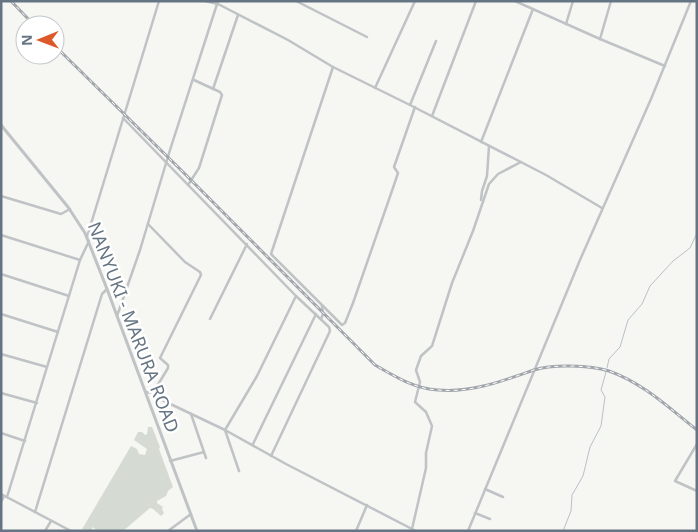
<svg xmlns="http://www.w3.org/2000/svg" width="698" height="532" font-family="'Noto Sans',sans-serif">
<rect width="100%" height="100%" fill="#f6f6f2"/>
<path fill="#d5dbd2" d="M148 427H152L160 447 159 449 173 487 168 491 166 496 157 501V503L163 507 162 509 164 513 161 516 153 509 150 508 123 531H97L93 527 91 531H81L131 446 137 449 139 454 145 455 147 449 134 440 138 432H142L145 435 147 434Z"/>
<g fill="none" stroke-linecap="round" stroke-linejoin="round">
<g stroke="#b7c2c7" stroke-width="1">
<path d="M607 368 609 359 620 347 628 320 642 304 650 286 673 261 690 248 697 233"/>
<path d="M563 531 571 511 572 495 583 476 590 447 601 426 605 397 601 390 606 372"/>
</g>
<g stroke="#bfc3c6" stroke-width="2.5">
<path d="M205 1 218 4 288 40 333 67 410 105 546 175 602 208"/>
<path d="M296 1 367 37"/>
<path d="M515 1 600 39 665 66"/>
<path d="M566 24 573 1"/>
<path d="M600 39 611 1"/>
<path d="M333 67 271 254 342 325 345 323 353 303 394 185 398 173 394 167 415 107"/>
<path d="M375 88 415 1"/>
<path d="M213 89 238 15"/>
<path d="M410 105 436 41"/>
<path d="M432 116 476 1"/>
<path d="M123 118 296 296 329 327 330 331 271 456"/>
<path d="M481 142 533 9"/>
<path d="M188 185 199 168 222 95 220 92 194 80"/>
<path d="M1 196 61 214 70 209"/>
<path d="M481 200 482 191 487 176 489 146"/>
<path d="M148 224 185 262 200 272 201 275 160 358 168 365V368L153 393"/>
<path d="M1 235 80 260"/>
<path d="M87 237 159 1"/>
<path d="M1 274 69 296"/>
<path d="M1 314 58 332"/>
<path d="M117 316 140 250 170 150 218 1"/>
<path d="M210 319 247 244"/>
<path d="M321 319 323 314 322 306"/>
<path d="M1 354 47 367"/>
<path d="M146 392 153 393 162 400 225 430 286 464 416 531"/>
<path d="M1 393 37 403"/>
<path d="M191 414 206 458"/>
<path d="M1 433 25 441"/>
<path d="M253 444 316 314"/>
<path d="M697 444 675 481 697 491"/>
<path d="M170 461 204 452"/>
<path d="M239 471 225 430 257 376 296 296"/>
<path d="M485 489 503 497"/>
<path d="M1 494 71 531"/>
<path d="M7 497 80 260 89 241"/>
<path d="M1 502 4 496"/>
<path d="M35 512 102 294 107 289"/>
<path d="M475 513 490 519"/>
<path d="M412 529 426 468V453L432 426 426 412 415 402 420 382 416 370 421 356 432 346 452 283 473 231 489 184 498 174 521 162"/>
<path d="M45 531 51 521"/>
<path d="M168 531 191 514"/>
<path d="M356 531 367 505"/>
<path d="M468 531 580 260 651 99 691 1"/>
</g>
<path stroke="#bfc3c6" stroke-width="3" d="M1 125 68 207 85 233 107 289 197 531"/>
<g stroke="#a0a6ac" stroke-width="3">
<g id="rail">
<path d="M11 1 34 25"/>
<path d="M55 46 181 170 375 365C394 376 415 389 438 390 472 393 502 381 534 370 552 364 590 365 609 371 643 383 669 408 697 430"/>
</g>
</g>
<use href="#rail" stroke="#fff" stroke-width="1" stroke-dasharray="4" stroke-linecap="butt"/>
</g>
<g text-anchor="middle" dominant-baseline="central" stroke-width="5" stroke-linejoin="round" paint-order="stroke">
<g font-size="18" fill="#667583" stroke="#fff">
<text transform="translate(134 327) rotate(69)">NANYUKI - MARURA ROAD</text>
</g>
</g>
<rect width="698" height="532" fill="none" stroke="#667583" stroke-width="5"/>
<g transform="translate(40 40) rotate(269)"><circle r="24" fill="#ffffff" stroke="#c2c8cd"/>
<path d="M0-4L9 19L0 12L-9 19Z" fill="#de592a"/>
<text y="-8" font-size="14" font-weight="bold" text-anchor="middle" fill="#667583">N</text>
</g>
</svg>
